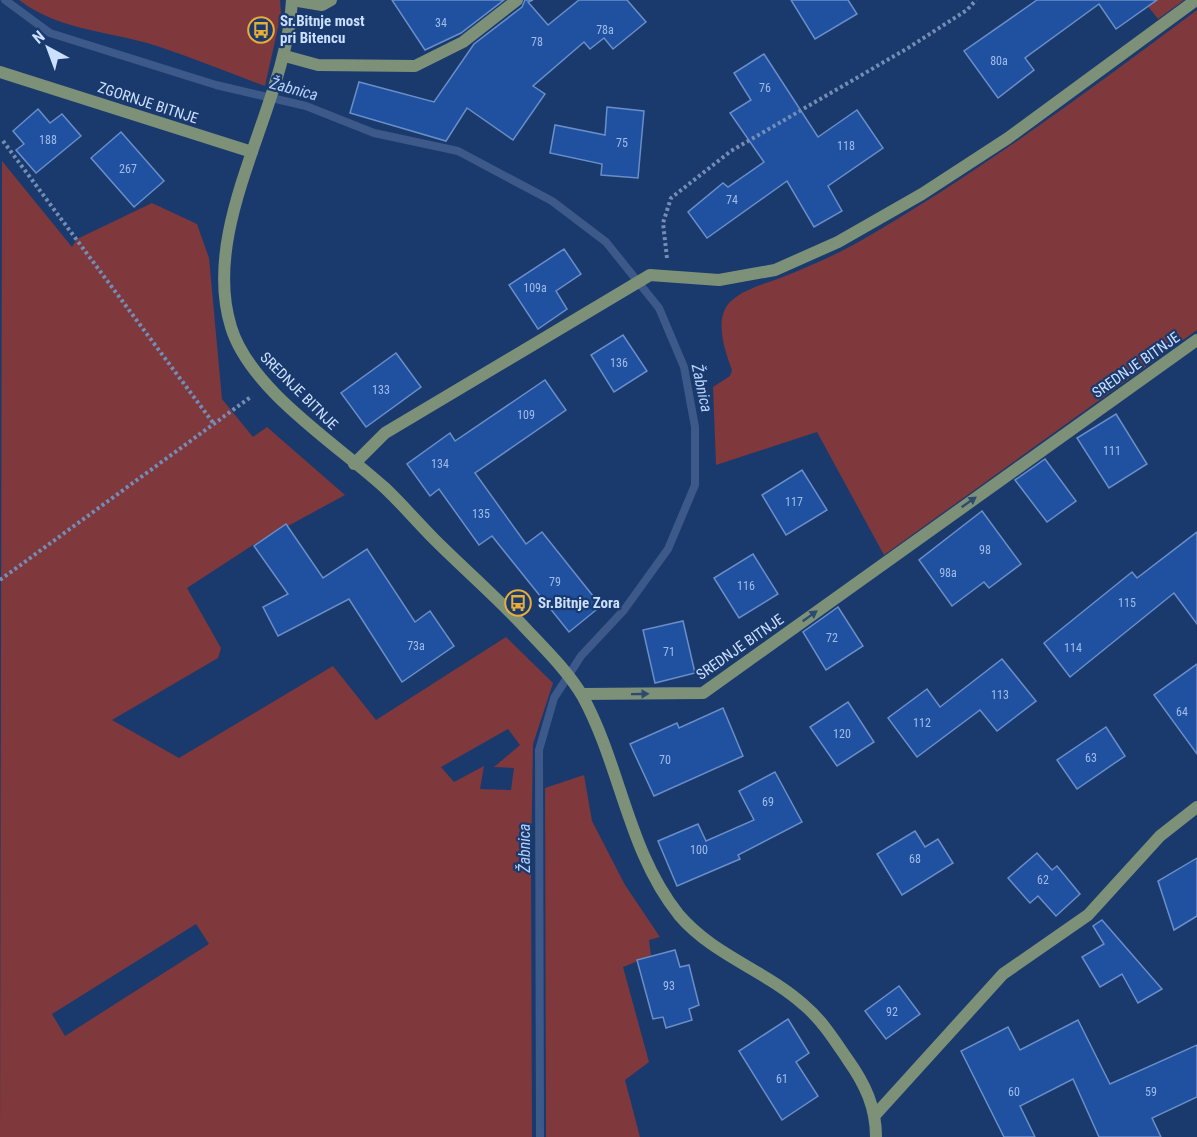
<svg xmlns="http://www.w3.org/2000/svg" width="1197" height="1137" font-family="'Roboto Condensed',sans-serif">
<rect width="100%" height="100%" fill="#1a3a6d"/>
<g fill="#7f383b" fill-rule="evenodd">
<path d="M19 0H280L281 14 265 86C229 73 194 58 157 46 110 31 60 31 19 0Z"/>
<path d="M1143 0H1184L1158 19Z"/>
<path d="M1197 10V330L884 555 817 432 716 465 713 387 730 376 732 370C725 351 713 318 731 301 744 289 764 284 780 278 808 267 836 255 862 240 980 172 1088 91 1197 10Z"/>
<path d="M2 161 72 247 77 239 152 203 197 224 209 258 222 399 253 437 267 427 345 495 253 545 187 588 221 648 218 658 112 720 179 758 333 666 376 720 506 637 553 683 533 744 531 864 532 1137H0ZM508 729 520 745 494 767 514 768 511 790 480 789 484 766 454 782 441 767ZM196 924 209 944 65 1036 52 1014Z"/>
<path d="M584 775 592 821 625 885 660 937 649 940 651 956 623 967 649 1062 625 1080 640 1137H546L545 788Z"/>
</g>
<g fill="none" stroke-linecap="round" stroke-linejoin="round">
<path stroke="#3d598a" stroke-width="8" d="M5 0 50 33 216 85 306 106 374 133 458 151 552 201 606 242 659 308 684 367 695 427V485L668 549 624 610 581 656 554 698 539 750 540 1137"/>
</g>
<g fill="#2051a1" stroke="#698ec8" stroke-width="1.5">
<path d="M392 0H504L461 33 425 50Z"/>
<path d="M525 0H533L528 2 548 25 579 0H627L646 22 613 49 604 38 590 49 584 42 533 86 545 94 513 140 467 108 446 141 350 113 359 82 434 102 474 44 522 7Z"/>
<path d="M791 0H848L857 14 815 39Z"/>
<path d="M1037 0H1157L1116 29 1099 4 1025 58 1034 70 998 98 964 51Z"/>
<path d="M764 54 818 137 857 110 883 148 828 186 842 211 814 227 787 181 707 238 688 212 723 183 728 187 764 162 730 113 751 100 734 73Z"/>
<path d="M607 107 644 111 638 178 601 175 602 164 550 153 555 125 605 135Z"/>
<path d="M38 109 50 123 62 114 81 136 36 173 16 150 24 144 13 131Z"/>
<path d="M121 132 164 181 134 207 91 158Z"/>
<path d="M564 249 581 274 556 291 567 309 538 329 509 285Z"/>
<path d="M623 335 647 371 614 392 591 355Z"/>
<path d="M396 353 421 387 366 427 341 393Z"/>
<path d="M545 380 566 410 475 473 526 544 542 532 601 606 569 632 492 536 479 545 439 489 430 496 407 464 450 433 455 441Z"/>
<path d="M1116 414 1147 464 1109 488 1077 438Z"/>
<path d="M1045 459 1076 501 1047 522 1015 480Z"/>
<path d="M802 470 827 510 786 535 762 495Z"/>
<path d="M982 511 1021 564 989 588 984 582 952 606 919 560Z"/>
<path d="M286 524 323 578 367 549 415 622 430 611 454 646 402 682 349 599 278 636 263 607 288 594 254 546Z"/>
<path d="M1197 532V624L1174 593 1070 677 1044 643 1132 572 1137 578Z"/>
<path d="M753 554 778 594 739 618 714 578Z"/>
<path d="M838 607 863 646 826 670 803 632Z"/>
<path d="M683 621 695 673 655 683 643 630Z"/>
<path d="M1002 659 1036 701 997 731 980 710 917 757 888 718 927 689 940 707Z"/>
<path d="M1197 664V754L1154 695Z"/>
<path d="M848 702 874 742 837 766 810 727Z"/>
<path d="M723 708 743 756 654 796 630 744 677 723 679 728Z"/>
<path d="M1106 727 1125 756 1077 789 1057 760Z"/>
<path d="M775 772 802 822 738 855 740 859 677 886 658 841 698 824 706 841 754 820 739 791Z"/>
<path d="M915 831 925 847 938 839 953 863 902 895 877 854Z"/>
<path d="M1037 853 1052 870 1057 866 1080 894 1056 916 1038 896 1030 903 1008 878Z"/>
<path d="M1197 858V916L1174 930 1158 881Z"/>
<path d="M1102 920 1162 989 1138 1003 1122 974 1100 987 1082 957 1104 944 1093 926Z"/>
<path d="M675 950 680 967 689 965 699 1005 689 1009 692 1020 666 1028 663 1017 653 1019 637 960Z"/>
<path d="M899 986 920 1014 886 1039 865 1011Z"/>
<path d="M788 1019 809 1053 796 1062 818 1096 782 1120 739 1051Z"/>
<path d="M1078 1020 1110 1084 1197 1045V1097L1152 1118 1161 1137H1099L1073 1079 1020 1106 1035 1137H1004L961 1051 1008 1027 1020 1050Z"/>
</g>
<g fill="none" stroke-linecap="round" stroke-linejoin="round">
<g stroke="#738db6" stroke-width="4" stroke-dasharray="3 3" stroke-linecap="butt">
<path d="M3 141 214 424"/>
<path d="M667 258 663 223 671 198 731 151 908 48 967 10 976 0"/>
<path d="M0 580 252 396"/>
</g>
<g stroke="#7c9178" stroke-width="12">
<path d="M292 0C287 106 199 224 231 327 250 390 338 445 385 488 402 504 417 522 434 539 465 570 499 599 529 632 547 651 570 674 583 697 621 767 628 852 679 915 713 955 765 970 804 1005 822 1020 835 1041 848 1060 865 1084 876 1107 876 1137"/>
<path d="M292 0 322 5 331 0"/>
<path d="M285 56 318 65 415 66 463 42 517 0"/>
<path d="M0 72 252 152"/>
<path d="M354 464 385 433 650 275 719 280 775 270 838 242 922 194 1008 138 1196 0"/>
<path d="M582 694 703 693 1197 340"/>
<path d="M876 1114 1003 974 1088 915 1160 836 1197 807"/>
</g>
</g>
<defs><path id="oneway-solid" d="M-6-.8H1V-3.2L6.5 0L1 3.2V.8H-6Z" transform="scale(1.5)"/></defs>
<g fill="#2e4b6f">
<use href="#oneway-solid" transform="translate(969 502) rotate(-35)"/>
<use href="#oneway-solid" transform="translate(810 616) rotate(-36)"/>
<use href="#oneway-solid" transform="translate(640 694) rotate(-1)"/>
</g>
<defs>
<g id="bus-ring" transform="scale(1.35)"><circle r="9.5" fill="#1a3a6d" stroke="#e8ac37" stroke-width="1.5"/><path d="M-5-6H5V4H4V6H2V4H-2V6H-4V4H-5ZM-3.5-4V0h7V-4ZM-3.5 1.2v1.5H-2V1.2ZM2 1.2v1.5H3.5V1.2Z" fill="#e8ac37"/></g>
</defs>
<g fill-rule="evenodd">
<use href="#bus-ring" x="261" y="30"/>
<use href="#bus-ring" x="518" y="603"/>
</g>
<g text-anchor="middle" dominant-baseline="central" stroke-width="4.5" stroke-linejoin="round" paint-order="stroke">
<g font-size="12" fill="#a0bce8">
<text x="441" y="23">34</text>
<text x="605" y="30">78a</text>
<text x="537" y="42">78</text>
<text x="999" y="61">80a</text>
<text x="765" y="88">76</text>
<text x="48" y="140">188</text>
<text x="622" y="143">75</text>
<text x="846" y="146">118</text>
<text x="128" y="169">267</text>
<text x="732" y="200">74</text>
<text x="535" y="288">109a</text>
<text x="619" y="363">136</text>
<text x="381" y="390">133</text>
<text x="526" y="415">109</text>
<text x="1112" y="451">111</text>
<text x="440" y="464">134</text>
<text x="794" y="502">117</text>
<text x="481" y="514">135</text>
<text x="985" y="550">98</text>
<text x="948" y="573">98a</text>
<text x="555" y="582">79</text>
<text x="746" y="586">116</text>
<text x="1127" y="603">115</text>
<text x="832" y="638">72</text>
<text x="416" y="646">73a</text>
<text x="1073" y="648">114</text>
<text x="669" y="652">71</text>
<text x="1000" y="695">113</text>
<text x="1182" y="712">64</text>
<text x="922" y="723">112</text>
<text x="842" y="734">120</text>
<text x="1091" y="758">63</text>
<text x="665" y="760">70</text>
<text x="768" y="802">69</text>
<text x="699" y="850">100</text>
<text x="915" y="859">68</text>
<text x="1043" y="880">62</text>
<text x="669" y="986">93</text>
<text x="892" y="1012">92</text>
<text x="782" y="1079">61</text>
<text x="1014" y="1092">60</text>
<text x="1151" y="1092">59</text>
</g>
<g font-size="15" font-weight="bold" fill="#cbdfff" stroke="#1a3a6d" text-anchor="start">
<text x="280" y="21">Sr.Bitnje most<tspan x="280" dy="17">pri Bitencu</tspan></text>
<text x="538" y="603">Sr.Bitnje Zora</text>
</g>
<g font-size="15" fill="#cbdfff" stroke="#1a3a6d">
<text transform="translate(148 103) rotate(18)">ZGORNJE BITNJE</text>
<text transform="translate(1136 365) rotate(-35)">SREDNJE BITNJE</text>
<text transform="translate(299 391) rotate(45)">SREDNJE BITNJE</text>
<text transform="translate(740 647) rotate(-35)">SREDNJE BITNJE</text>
</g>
<g font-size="16" font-style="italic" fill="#b5d0fc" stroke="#1a3a6d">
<text transform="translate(294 89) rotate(15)">Žabnica</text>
<text transform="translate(702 388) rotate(78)">Žabnica</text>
<text transform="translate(524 848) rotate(-90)">Žabnica</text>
</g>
</g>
<g transform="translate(48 48) rotate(319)" stroke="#1a3a6d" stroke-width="4.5" paint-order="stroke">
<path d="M0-4.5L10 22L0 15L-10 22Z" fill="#cbdfff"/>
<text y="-9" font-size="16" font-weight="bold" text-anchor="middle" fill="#cbdfff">N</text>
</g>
</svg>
